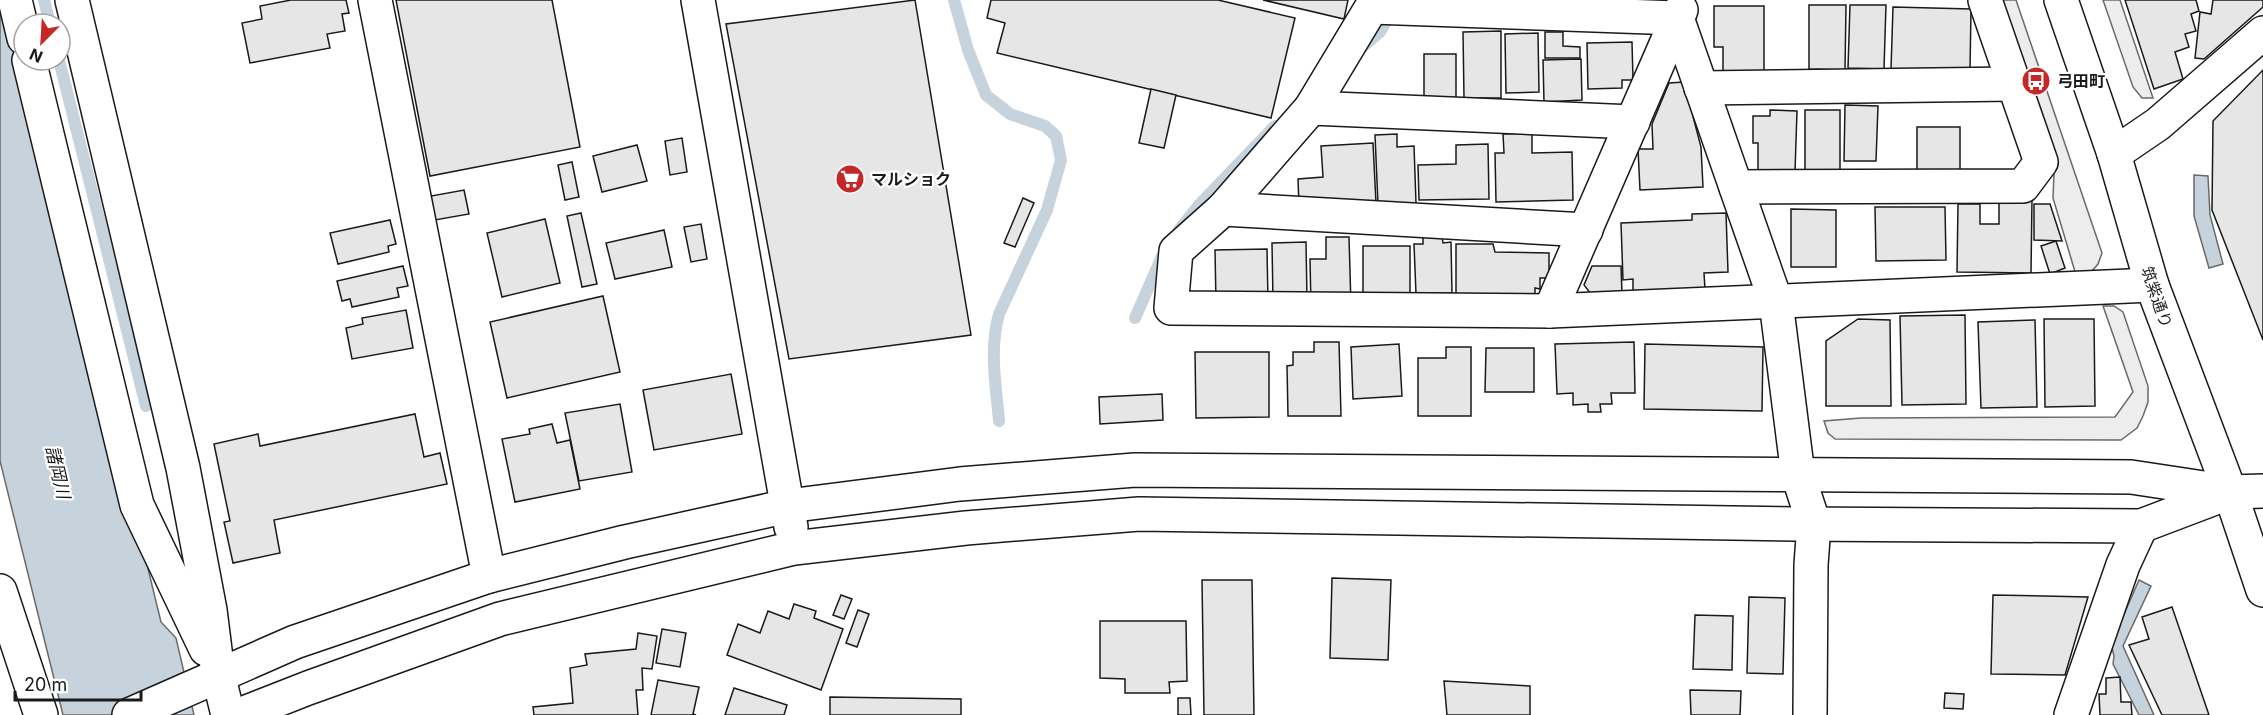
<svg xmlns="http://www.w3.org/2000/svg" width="2263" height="715" font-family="Inter,'Noto Sans JP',sans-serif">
<rect width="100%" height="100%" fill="#fff"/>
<g fill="#ededed" stroke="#6a6a6a" stroke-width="1.5">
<path d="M1992 0H2016L2102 253 2098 264 2092 271 2076 275 2053 198 2054 173Z"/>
<path d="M2103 0H2120L2153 98H2142L2133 87Z"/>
<path d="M2103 306H2114L2123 312 2148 386V402L2143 416 2137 428 2121 440 1835 439 1828 433 1824 421 1861 418 2115 417 2133 392Z"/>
</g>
<g fill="#c6d2dc" stroke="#6a6a6a" stroke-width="1.5">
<path d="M0 0H9L161 622 176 638 194 715H63L0 461Z"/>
<path d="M2194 175 2208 176 2210 215 2223 264 2209 268 2194 216Z"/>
<path d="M2139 580 2151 586 2123 646 2154 715H2139L2113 664 2114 656 2111 644Z"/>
</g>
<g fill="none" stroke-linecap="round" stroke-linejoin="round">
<g stroke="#c6d2dc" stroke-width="12">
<path d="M44 0 50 24"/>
<path d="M954 0 968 50 986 95 1010 114 1045 126 1056 136 1061 160 1047 210 999 314C989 350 996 385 999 421"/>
<path d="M1359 50 1380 32 1392 12"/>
<path d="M59 60 146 406"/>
<path d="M1179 230 1199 205 1275 126"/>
<path d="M1135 318 1164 252"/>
</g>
</g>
<g fill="#e6e6e6" stroke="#1a1a1a" stroke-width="1.5">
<path d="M291 0H346L349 13 342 14 345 31 327 34 330 48 250 63 242 23 262 19 260 6Z"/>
<path d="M396 0H552L580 147 430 176Z"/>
<path d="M915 0 971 335 789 359 726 24Z"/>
<path d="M991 0H1218L1295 18 1271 118 997 53 1005 23 987 18Z"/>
<path d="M1263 0H1348L1344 19Z"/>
<path d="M2125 0H2196L2199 11 2191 14 2196 31 2185 34 2189 47 2175 52 2183 79 2154 89Z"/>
<path d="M2213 0H2263V7L2204 59 2195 58 2200 12 2211 14Z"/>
<path d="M1809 5H1846L1845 70 1809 69Z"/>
<path d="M1850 5H1886L1884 69 1848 68Z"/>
<path d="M1714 6H1764V71H1723V47H1714Z"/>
<path d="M1893 7 1971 9 1970 71 1891 69Z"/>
<path d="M1501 31V98H1464L1463 32Z"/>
<path d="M1545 32H1563V46L1580 47V58H1545Z"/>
<path d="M1538 33 1539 92 1506 93 1505 34Z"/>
<path d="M1632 42 1633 80H1622V88L1588 89 1587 43Z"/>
<rect x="1424" y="54" width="32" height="48"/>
<path d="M1581 59 1582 100 1544 102 1543 60Z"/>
<path d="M2263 70V340L2212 210 2213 121Z"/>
<path d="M1684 82 1701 147 1703 187 1640 190 1638 149H1653L1652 124 1669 83Z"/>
<path d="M1151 89 1176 95 1164 148 1139 143Z"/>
<path d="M1845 105 1878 106 1876 161H1844Z"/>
<path d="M1770 110 1797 111 1795 172 1758 171V143H1753V116H1770Z"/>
<rect x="1805" y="110" width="35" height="61"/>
<path d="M1917 127H1960V173L1917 172Z"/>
<path d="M1532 133V153L1572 152 1573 200 1496 202 1495 153H1504L1503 134Z"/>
<path d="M1397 134V147L1414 146 1416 203 1378 205 1375 135Z"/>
<path d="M682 138 687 172 670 175 665 141Z"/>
<path d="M1373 143 1376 203 1299 206 1298 179 1323 177 1321 146Z"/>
<path d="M1488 144 1489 199 1419 200 1418 165 1456 164V145Z"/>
<path d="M637 145 647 181 602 192 593 156Z"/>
<path d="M572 162 579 197 565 200 558 165Z"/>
<path d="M464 190 469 214 435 220 431 196Z"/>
<path d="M1023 198 1034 203 1015 247 1004 243Z"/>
<path d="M1999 199H2032L2031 273 1957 272 1958 204H1980V224H1999Z"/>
<path d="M2034 204H2050L2062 241 2034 240Z"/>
<path d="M1875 207H1945L1946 260 1876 261Z"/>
<path d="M1791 209 1836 210V267H1791Z"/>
<path d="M581 213 597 284 582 287 567 216Z"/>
<path d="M1726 213 1728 272 1704 273 1705 289 1633 296V279L1623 280 1621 223 1692 220V214Z"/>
<path d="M545 219 560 283 502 297 487 233Z"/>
<path d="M390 220 396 244 388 246 389 252 338 264 330 233Z"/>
<path d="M701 224 707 259 691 262 684 227Z"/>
<path d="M664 230 672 267 615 279 606 243Z"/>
<path d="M1442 236 1443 243 1451 242 1452 293 1416 294 1414 244H1423V237Z"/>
<path d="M1326 237H1349L1351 306 1311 307 1310 259H1326Z"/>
<path d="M2056 241 2065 268 2050 274 2041 246Z"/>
<path d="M1306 242 1307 300 1273 301 1272 243Z"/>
<path d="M1456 244H1493L1495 252 1549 253V278H1540V289L1535 288V299H1456Z"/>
<path d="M1363 246H1410V298L1363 299Z"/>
<path d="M1267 249 1268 302 1216 303 1215 250Z"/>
<path d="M403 266 408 286 397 288 399 297 352 307 350 299 342 301 337 281Z"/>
<path d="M1592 266H1621L1622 294H1591L1584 285Z"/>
<path d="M603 296 620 372 507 398 490 322Z"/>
<path d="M406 310 413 348 352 359 346 328 363 324 362 318Z"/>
<path d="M1965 315 1966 404 1902 405 1900 316Z"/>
<path d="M1858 319 1890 320 1891 406H1826V341Z"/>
<path d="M2044 319H2094L2095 406 2045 407Z"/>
<path d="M2035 320 2037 407 1981 408 1978 322Z"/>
<path d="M1314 342H1339L1341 416H1288L1287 366 1293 365V352H1314Z"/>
<path d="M1634 342 1635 393H1611L1612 404H1600L1601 412H1588V404L1573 405V393L1557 394 1555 344Z"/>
<path d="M1399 344 1402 396 1353 399 1351 347Z"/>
<path d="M1645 344 1763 347 1762 411 1644 409Z"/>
<path d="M1446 347H1471V416H1418V358H1446Z"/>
<path d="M1486 348H1534V392H1485Z"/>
<path d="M1195 352H1269V417L1196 418Z"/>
<path d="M731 374 742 434 654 450 643 390Z"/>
<path d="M1162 394 1163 420 1100 424 1099 397Z"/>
<path d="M620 404 632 472 579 481 565 413Z"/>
<path d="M415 414 424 457 440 453 447 484 274 520 280 553 233 563 224 522 230 521 214 444 258 434 260 446Z"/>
<path d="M552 424 557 443 570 440 580 489 515 502 502 439 530 434 529 429Z"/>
<path d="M1332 578 1391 580 1388 660 1330 658Z"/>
<path d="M1202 580H1252L1254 715H1204Z"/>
<path d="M841 595 852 599 844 619 833 615Z"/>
<path d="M1993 595 2088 597 2065 675 1991 674Z"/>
<path d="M1749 597 1785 598 1783 674 1747 673Z"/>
<path d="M794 604 816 611 814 618 843 629 821 690 727 655 738 624 760 633 768 611 789 619Z"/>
<path d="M2172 607 2209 715H2162L2129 645 2149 639 2142 617Z"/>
<path d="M858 610 869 614 857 647 846 643Z"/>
<path d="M1695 615 1733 616 1732 670 1693 669Z"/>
<path d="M1100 621H1186L1187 681 1169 682 1170 693H1125V679L1100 678Z"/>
<path d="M662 629 686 633 680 667 656 663Z"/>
<path d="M638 633 657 636 652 669 642 668 643 690H636L638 715H534L533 707 573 703 570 668 587 665 585 654 636 649Z"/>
<path d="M2120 677 2121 702H2131L2132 715H2100L2099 694H2106V678Z"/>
<path d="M658 680 699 687 693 714 696 715H651Z"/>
<path d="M1444 681 1530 686V715H1447Z"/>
<path d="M734 688 787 705 784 715H725Z"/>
<path d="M1690 690 1741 691 1740 715H1691Z"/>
<path d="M1945 693 1964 694 1963 709 1944 708Z"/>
<path d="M830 697 961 699V715H830Z"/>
<path d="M1178 698H1190L1191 715H1178Z"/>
</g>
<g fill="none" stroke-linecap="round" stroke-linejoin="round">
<g stroke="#1a1a1a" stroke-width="36">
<g id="minor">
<path d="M15 0 24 38"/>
<path d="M72 0 183 468 210 610 218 674 228 715"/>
<path d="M375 0 489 576"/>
<path d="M1376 0 1311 108 1223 209 1176 251 1171 308 1550 311 2152 285"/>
<path d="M1372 7 1677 18 1776 302 1798 475 1814 524 1811 565 1810 715"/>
<path d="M29 60 137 505 206 649"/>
<path d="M1701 88 2013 84"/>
<path d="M1311 108 1633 122"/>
<path d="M2114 154 2158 124 2263 33"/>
<path d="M1736 187 2023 186 2041 162 1985 0"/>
<path d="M1223 209 1586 230"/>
<path d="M1550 311 1681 10"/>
<path d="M0 591 41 715"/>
<path d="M2071 715 2123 565 2141 526"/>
</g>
</g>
<g stroke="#1a1a1a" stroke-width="36">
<g id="tertiary">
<path d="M698 0 791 527"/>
<path d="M2061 0 2114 154 2152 285 2230 492 2263 590"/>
<path d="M129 715 295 642 489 576 625 542 788 506 960 484 1135 470 2131 477 2230 492 2263 491"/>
<path d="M239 715 308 688 500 619 794 548 966 528 1139 514 1796 524 2141 526 2228 493"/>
</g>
</g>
<use href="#minor" stroke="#fff" stroke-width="33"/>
<use href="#tertiary" stroke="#fff" stroke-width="33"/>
</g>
<defs>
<g id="bus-disc" transform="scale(1.5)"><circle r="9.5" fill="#c62828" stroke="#fff"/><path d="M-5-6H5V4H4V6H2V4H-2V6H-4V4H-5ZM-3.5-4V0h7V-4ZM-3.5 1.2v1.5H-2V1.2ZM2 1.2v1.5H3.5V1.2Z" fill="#fff"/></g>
<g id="supermarket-disc" transform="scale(1.5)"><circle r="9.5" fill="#c62828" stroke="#fff"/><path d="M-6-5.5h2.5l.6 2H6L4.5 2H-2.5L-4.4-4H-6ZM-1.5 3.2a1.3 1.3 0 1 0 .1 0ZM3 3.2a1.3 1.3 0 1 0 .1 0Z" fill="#fff"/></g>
</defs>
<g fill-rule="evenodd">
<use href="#bus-disc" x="2036" y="81"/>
<use href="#supermarket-disc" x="850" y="179"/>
</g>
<g text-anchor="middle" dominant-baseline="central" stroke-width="4.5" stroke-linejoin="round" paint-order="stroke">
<g font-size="16" font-weight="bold" fill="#1a1a1a" stroke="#fff" text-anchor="start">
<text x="2057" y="81">弓田町</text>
<text x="871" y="179">マルショク</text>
</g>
<g font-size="16" fill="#1a1a1a" stroke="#fff">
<text transform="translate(2157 297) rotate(71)">筑紫通り</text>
</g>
<g font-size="18" font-style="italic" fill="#1a1a1a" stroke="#fff">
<text transform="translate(58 472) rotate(77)">諸岡川</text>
</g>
</g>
<g transform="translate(42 42) rotate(204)"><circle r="28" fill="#ffffff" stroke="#a3a3a3" stroke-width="1.5"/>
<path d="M0-4.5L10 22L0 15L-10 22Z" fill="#c62828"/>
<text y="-9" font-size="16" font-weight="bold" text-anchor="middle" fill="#1a1a1a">N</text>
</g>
<path d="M15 691v9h126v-9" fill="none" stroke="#1a1a1a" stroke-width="3"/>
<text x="24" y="691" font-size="18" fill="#1a1a1a" stroke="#ffffff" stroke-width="4.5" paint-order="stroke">20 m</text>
</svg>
